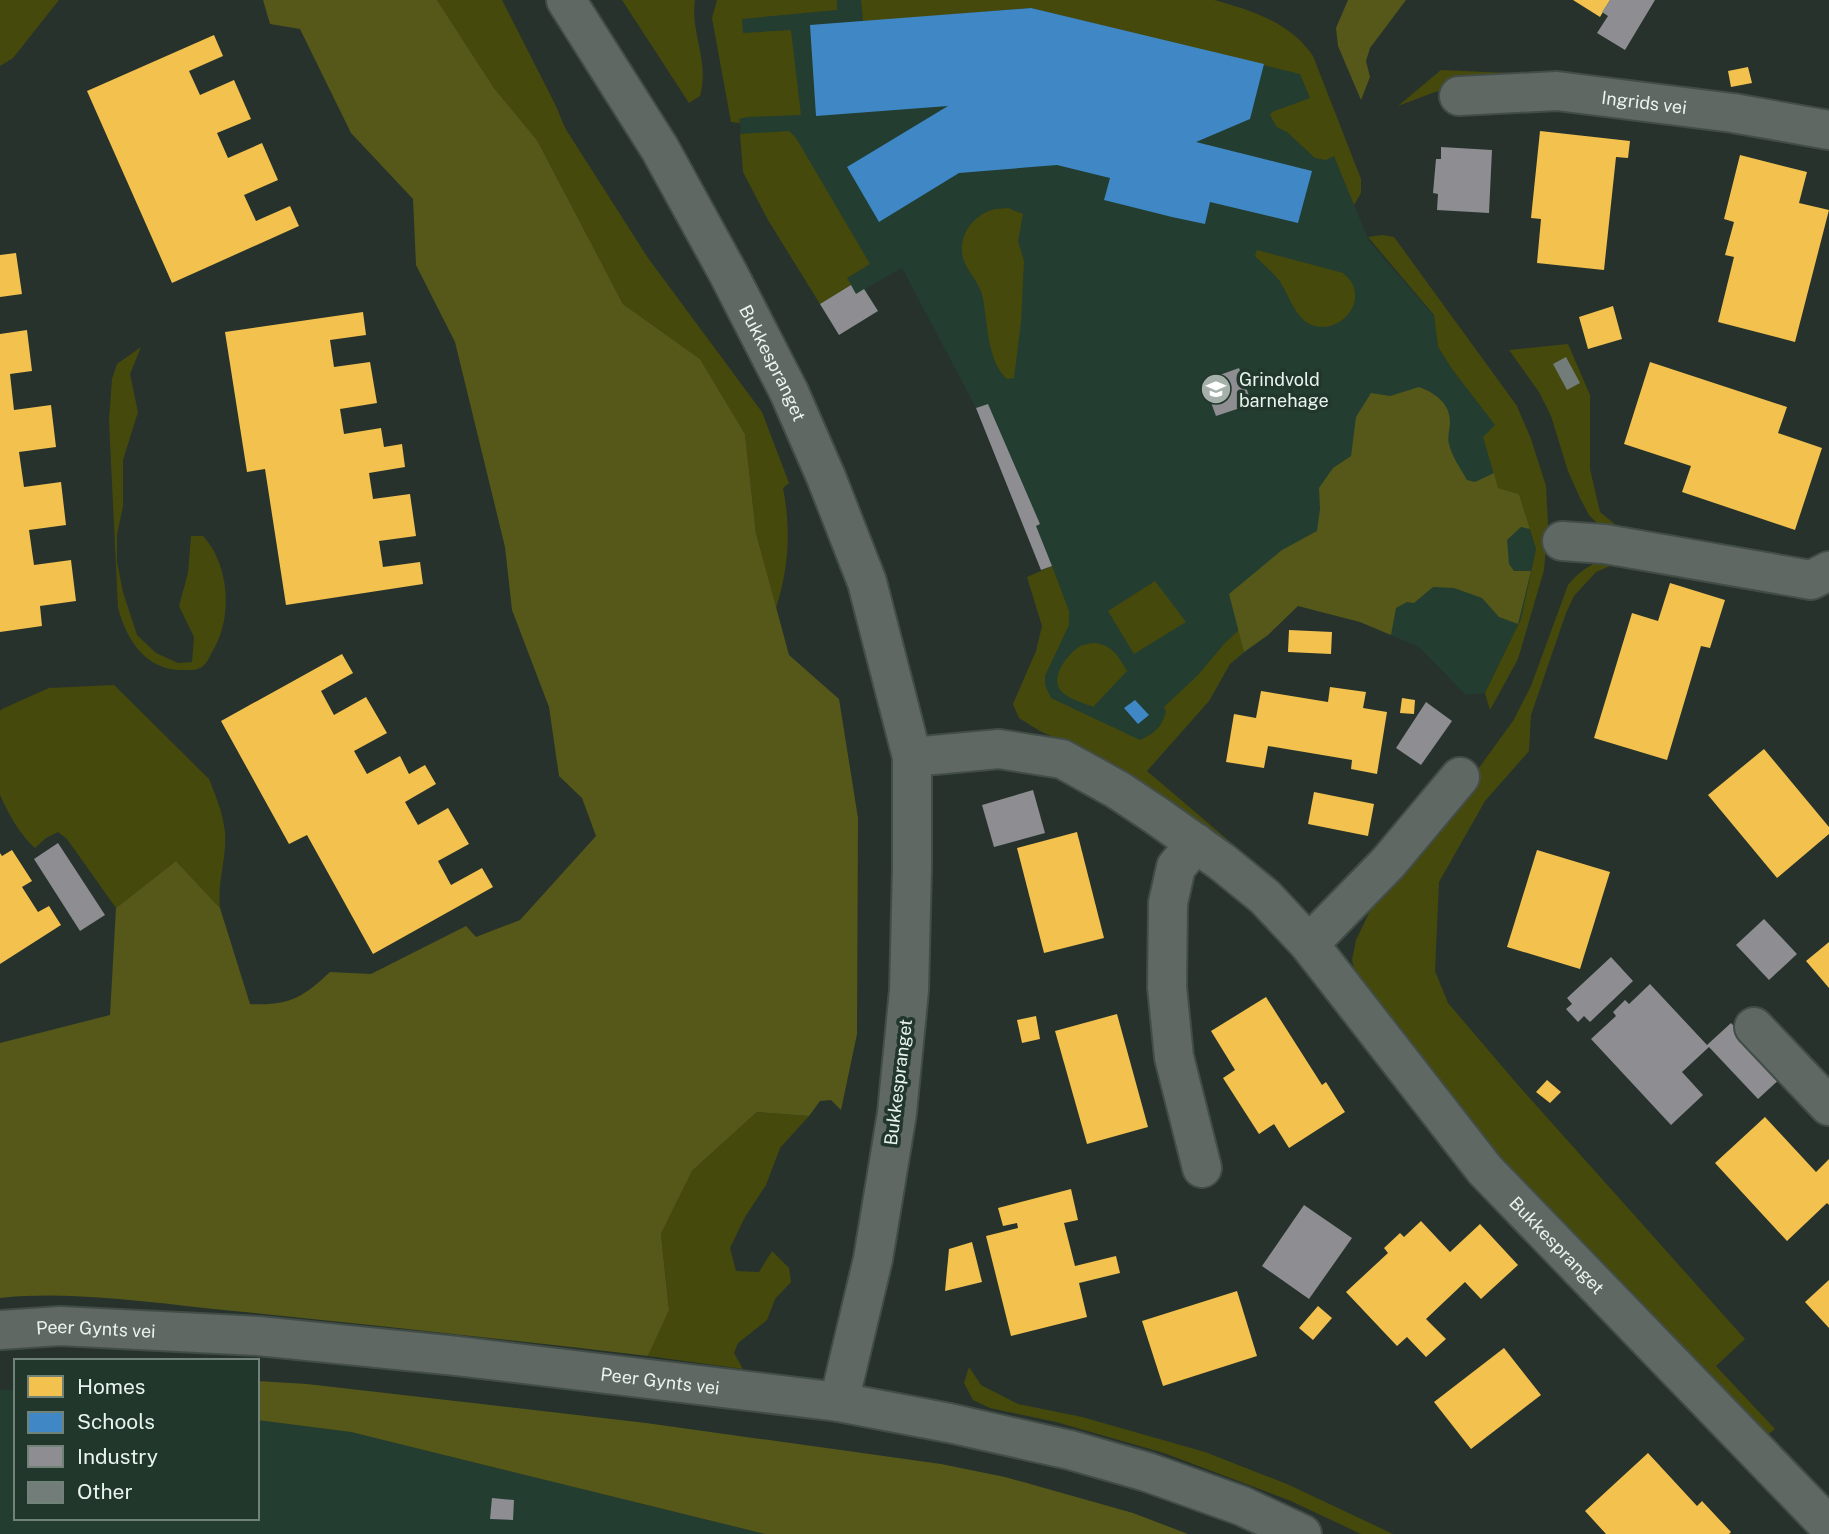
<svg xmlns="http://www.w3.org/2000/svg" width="1829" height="1534" font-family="'Public Sans',sans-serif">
<rect width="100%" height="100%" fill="#27322c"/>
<g fill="#233d30">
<path d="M724 0H861L863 21 1031 8 1301 74 1369 241 1434 316 1438 347 1452 369 1496 425 1536 549 1521 619 1485 693 1466 695 1419 647 1360 622 1298 606 1268 635 1230 664 1209 701 1146 771 1035 713 1056 627 1041 570 976 408 902 268 865 289 878 311 839 335 768 220 743 172 740 123 721 4Z"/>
<path d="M0 1390H16V1518H257V1420L351 1432 765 1534H0Z"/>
</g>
<g fill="#46490c">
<path d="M0 0H59L13 58 0 66Z"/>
<path d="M437 0H502L556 106 565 128 648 258 762 412 789 483 783 488C791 530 789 567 776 608L756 533 745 434 700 359 623 304 537 140 494 88Z"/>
<path d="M622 0H695C690 32 710 63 700 96L689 103Z"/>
<path d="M717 0H837V10L742 19 743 33 791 30 801 115 747 117 739 119 740 123 731 122 712 18Z"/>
<path d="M861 0H1214C1251 10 1291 23 1313 56L1361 179V193L1354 205 1334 156 1326 160 1315 158 1287 132 1277 127 1270 115 1272 112 1310 98 1300 74 1031 8 863 22Z"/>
<path d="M1441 70 1558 75 1465 85 1435 92 1398 106Z"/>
<path d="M789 131 796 138 870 264 847 278 851 285 820 304 768 220 743 172 740 134Z"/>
<path d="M1008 208 1023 214 1018 241 1024 261 1021 322 1014 378 1007 379C987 361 988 324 983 299 981 284 969 274 964 261 956 240 971 216 992 210 996 208 1003 209 1008 208Z"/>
<path d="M1382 235 1394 237 1517 406 1531 439 1546 486 1548 524 1544 570 1518 659 1490 710 1485 693 1521 619 1536 549 1519 494 1498 488 1483 437 1495 425 1452 369 1438 347 1434 315 1368 237Z"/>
<path d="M1257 250 1343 273C1347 277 1352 281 1353 285 1364 312 1330 338 1306 322 1293 312 1288 293 1279 280 1272 272 1263 264 1255 256Z"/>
<path d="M1568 344 1590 395V469L1600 512 1623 531H1605L1589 515 1580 498 1568 471 1551 416 1539 392 1509 350Z"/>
<path d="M141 347 130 374 138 412 123 460V506L117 535V562L123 592 137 635 156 653 178 663 192 662 194 637 179 606 188 573 191 536H203C230 565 233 619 212 652 210 656 207 663 203 666 198 671 189 670 182 670 145 670 127 640 118 608L109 421 112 379 117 364Z"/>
<path d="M1608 558 1645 566H1610L1596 572 1574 596 1566 613 1531 715 1529 751 1485 801 1439 882 1435 971 1448 1003 1518 1085 1745 1339 1716 1366 1775 1429 1767 1435 1468 1128 1357 981 1352 960 1356 940 1370 911 1420 849 1513 721 1531 686 1568 585C1579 571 1591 564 1608 558Z"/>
<path d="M1052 566 1069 611V625L1045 676V685L1051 698 1140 740C1155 733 1161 728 1166 712L1164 707 1198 675 1224 644 1239 630 1244 652 1230 664 1209 701 1147 771 1289 892 1146 784 1095 756 1040 731 1019 718 1013 704 1036 651 1042 626 1027 577Z"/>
<path d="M1155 581 1186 622 1134 654 1108 611Z"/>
<path d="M1093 643C1112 644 1118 656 1127 671L1093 707C1084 703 1069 699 1062 692 1048 678 1068 653 1082 645 1086 644 1090 644 1093 643Z"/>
<path d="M114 685 209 779C216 796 223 814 225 832 227 857 217 883 220 908L176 861 116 908 67 839 58 832 46 838 35 848C20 835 8 813 0 795V711L2 709 49 688Z"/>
<path d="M757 1112 809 1116 780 1148 766 1185 745 1217 730 1248 736 1271 759 1272 772 1251 789 1268 791 1282 775 1299 767 1320 738 1343 734 1353 743 1369 648 1356 669 1309 661 1234 692 1171Z"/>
<path d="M969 1367 981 1385 1018 1404 1082 1417 1205 1452 1287 1484 1393 1534H1361L1291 1501 1164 1453 1056 1422 990 1408 973 1400 964 1383Z"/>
</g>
<g fill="#555818">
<path d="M263 0H437L494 88 537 140 623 304 700 359 745 434 756 533 789 655 839 699 858 818 857 1034 841 1110 831 1100 820 1101 809 1116 757 1112 692 1171 661 1234 669 1310 648 1356C510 1340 372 1325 234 1311 158 1304 76 1290 0 1298V1043L110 1015 116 908 176 861 220 908 250 1004C289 1006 302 998 330 972L371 974 466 926 476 937 520 920 596 836 582 798 559 776 549 707 512 610 505 547 455 342 416 265 413 199 351 133 300 29 270 24Z"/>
<path d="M1348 0H1406L1370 48 1366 61 1370 77 1361 100 1338 46 1336 28Z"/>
<path d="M1419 387C1435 393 1450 403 1450 422 1450 430 1447 437 1449 444 1452 457 1461 469 1467 480L1475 482 1494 473 1498 488 1519 494 1530 529 1521 527 1507 540 1509 564 1514 571H1531L1518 624 1499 617 1482 598 1454 588 1433 587 1414 603 1407 602 1396 608 1391 635 1360 622 1298 606 1268 635 1244 652 1229 594 1282 550 1317 531 1320 509 1319 488 1333 468 1351 456 1356 417 1371 393 1390 396Z"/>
<path d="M257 1381 307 1384 646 1423 941 1464 1005 1477 1133 1513 1188 1534H765L351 1432 257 1420Z"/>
</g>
<g fill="#f2c14e">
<path d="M1573 0H1610L1600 17Z"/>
<path d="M214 35 223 56 189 71 200 95 234 80 251 119 217 133 228 158 262 143 278 180 244 195 256 221 290 206 299 226 172 283 87 91Z"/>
<path d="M1748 67 1752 83 1731 87 1728 71Z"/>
<path d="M1540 131 1630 141 1628 158 1616 157 1604 270 1537 263 1541 219 1531 218Z"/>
<path d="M1740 155 1807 172 1799 203 1829 210 1795 342 1718 322 1734 257 1725 255 1734 222 1724 219Z"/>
<path d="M16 253 22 294 0 297V255Z"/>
<path d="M1613 306 1622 339 1588 349 1579 317Z"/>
<path d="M363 312 366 335 330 340 334 367 370 362 377 403 340 409 344 434 381 428 384 447 402 444 405 467 369 473 373 499 410 494 416 536 379 541 383 567 420 562 423 584 286 605 265 469 247 472 225 332Z"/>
<path d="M27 330 32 371 10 374 14 410 51 405 56 447 19 452 24 487 61 482 66 525 29 530 34 565 71 560 76 601 40 606 42 626 0 632V334Z"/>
<path d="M1650 362 1787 407 1778 433 1822 448 1795 530 1682 492 1691 466 1624 444Z"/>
<path d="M1670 583 1725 600 1710 648 1701 646 1667 760 1594 738 1632 613 1658 621Z"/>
<path d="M1289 630 1332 632 1331 654 1288 652Z"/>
<path d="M342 654 353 673 321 691 334 715 366 697 387 733 354 751 367 774 400 756 409 774 425 765 436 784 405 802 418 825 448 808 469 844 438 861 451 885 482 868 493 887 373 954 307 835 289 844 221 721Z"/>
<path d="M1330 687 1366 692 1363 708 1387 712 1377 774 1351 769 1352 760 1268 746 1264 768 1226 762 1234 714 1256 718 1261 691 1328 702Z"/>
<path d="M1402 698 1415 700 1414 714 1400 713Z"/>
<path d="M1764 749 1829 827V834L1777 878 1708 795Z"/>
<path d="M1314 792 1374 804 1368 836 1308 824Z"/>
<path d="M1077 832 1104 938 1044 953 1017 848Z"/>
<path d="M12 850 32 881 22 887 38 912 49 906 61 925 0 964V853L2 856Z"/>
<path d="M1537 850 1610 872 1580 969 1507 947Z"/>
<path d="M1829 942V988L1806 961Z"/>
<path d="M1266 997 1322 1085 1326 1082 1345 1112 1289 1148 1274 1124 1259 1134 1223 1078 1235 1070 1211 1031Z"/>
<path d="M1117 1014 1148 1127 1087 1144 1055 1031Z"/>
<path d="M1036 1016 1040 1039 1022 1043 1017 1020Z"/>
<path d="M1547 1080 1561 1092 1550 1103 1536 1092Z"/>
<path d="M1765 1117 1816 1172 1829 1159V1205L1827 1203 1787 1241 1715 1163Z"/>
<path d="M1071 1189 1078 1220 1064 1223 1075 1266 1116 1256 1120 1273 1079 1283 1087 1317 1011 1336 986 1236 1018 1228 1017 1223 1003 1226 998 1208Z"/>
<path d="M1421 1221 1450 1252 1480 1224 1518 1265 1481 1299 1465 1282 1426 1319 1446 1339 1426 1357 1407 1337 1397 1346 1346 1292 1388 1253 1384 1248 1400 1233 1404 1237Z"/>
<path d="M972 1242 982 1282 945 1291 949 1249Z"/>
<path d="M1829 1280V1328L1805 1302Z"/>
<path d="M1237 1291 1257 1356 1163 1386 1142 1321Z"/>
<path d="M1318 1306 1332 1318 1313 1340 1299 1328Z"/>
<path d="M1504 1348 1541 1395 1471 1449 1434 1402Z"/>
<path d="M1648 1453 1697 1506 1702 1501 1731 1532 1729 1534H1606L1585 1511Z"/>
</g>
<g fill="#3f88c5">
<path d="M1031 8 1264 64 1250 119 1196 142 1312 171 1298 223 1210 202 1205 224 1172 217 1104 200 1110 178 1057 165 959 173 879 222 847 167 948 106 816 116 810 25Z"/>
<path d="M1135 700 1149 715 1138 724 1124 708Z"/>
</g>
<g fill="#8d8d92">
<path d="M1610 0H1655L1625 50 1597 33 1608 16 1602 12Z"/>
<path d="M1441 147 1492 150 1489 213 1437 210 1438 194 1433 193 1436 159H1441Z"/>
<path d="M851 285 856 294 864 289 878 311 839 335 820 304Z"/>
<path d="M1239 368 1252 404 1216 416 1203 381Z"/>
<path d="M988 404 1040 524 1036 526 1052 566 1041 570 976 408Z"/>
<path d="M1426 702 1452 721 1421 765 1396 748Z"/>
<path d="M1033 790 1045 833 994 847 982 805Z"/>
<path d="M58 843 105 915 80 931 34 859Z"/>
<path d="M1764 919 1797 954 1769 980 1736 945Z"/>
<path d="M1611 957 1633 981 1590 1022 1584 1016 1578 1022 1566 1009 1572 1004 1567 998Z"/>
<path d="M1650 984 1707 1045 1731 1023 1782 1077 1758 1099 1709 1047 1682 1072 1703 1095 1671 1125 1591 1039 1616 1016 1613 1012 1625 1000 1629 1004Z"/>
<path d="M1304 1205 1352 1238 1309 1299 1262 1266Z"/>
<path d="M492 1498 514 1500 513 1520 490 1519Z"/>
</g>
<path fill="#727d7a" d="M1566 357 1580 383 1567 390 1553 364Z"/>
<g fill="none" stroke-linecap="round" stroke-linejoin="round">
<g stroke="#434d48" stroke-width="42">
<g id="minor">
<path id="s1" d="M566 0 660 149 728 273 789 392 826 477 867 582 912 757V868L909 990 897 1113 873 1259 839 1402"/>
<path id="s2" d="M1459 96 1557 91 1733 113 1829 130"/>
<path d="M1562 541 1605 544 1811 580 1829 571"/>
<path id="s3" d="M912 757 999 749 1062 759 1118 790 1157 816 1222 862 1265 897 1309 944 1485 1170 1829 1526"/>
<path d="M1196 843 1176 867 1168 903 1167 987 1174 1057 1202 1168"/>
<path d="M1309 944 1388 863 1460 777"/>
<path d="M1754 1027 1829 1106"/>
<path id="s4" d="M0 1330 60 1326 258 1336 457 1356 839 1402 949 1423 1070 1450 1147 1472 1242 1506 1302 1534"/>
</g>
</g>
<use href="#minor" stroke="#5f6863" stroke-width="38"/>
</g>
<defs>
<g id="school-disc" transform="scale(1.575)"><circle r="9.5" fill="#a4b0a9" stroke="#22372c"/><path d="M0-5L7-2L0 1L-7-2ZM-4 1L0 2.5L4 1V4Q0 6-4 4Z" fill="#fff"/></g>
</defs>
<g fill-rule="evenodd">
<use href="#school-disc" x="1216" y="389"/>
</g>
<g text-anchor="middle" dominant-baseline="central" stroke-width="7" stroke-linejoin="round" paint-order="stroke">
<g font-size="18" fill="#e8f4ed" stroke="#22372c">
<text stroke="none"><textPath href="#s2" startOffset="186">Ingrids vei</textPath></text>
<text stroke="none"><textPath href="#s1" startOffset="418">Bukkespranget</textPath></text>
<text transform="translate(898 1082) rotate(-83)">Bukkespranget</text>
<text stroke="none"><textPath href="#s3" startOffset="852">Bukkespranget</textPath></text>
<text stroke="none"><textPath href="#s4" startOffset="96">Peer Gynts vei</textPath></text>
<text stroke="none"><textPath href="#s4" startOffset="663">Peer Gynts vei</textPath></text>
</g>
<g font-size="18" fill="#e8f4ed" stroke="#22372c" text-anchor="start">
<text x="1239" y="379">Grindvold<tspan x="1239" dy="21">barnehage</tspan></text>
</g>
</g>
<rect x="14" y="1359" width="245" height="161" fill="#22372c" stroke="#718379" stroke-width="2"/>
<rect x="28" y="1376" width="35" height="21" fill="#f2c14e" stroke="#718379" stroke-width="2"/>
<text x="77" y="1394" font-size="21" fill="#e8f4ed">Homes</text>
<rect x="28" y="1412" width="35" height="21" fill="#3f88c5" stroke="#718379" stroke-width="2"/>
<text x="77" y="1429" font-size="21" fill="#e8f4ed">Schools</text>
<rect x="28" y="1446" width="35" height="21" fill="#8d8d92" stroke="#718379" stroke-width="2"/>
<text x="77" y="1464" font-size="21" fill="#e8f4ed">Industry</text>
<rect x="28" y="1482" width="35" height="21" fill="#727d7a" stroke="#718379" stroke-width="2"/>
<text x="77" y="1499" font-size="21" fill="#e8f4ed">Other</text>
</svg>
